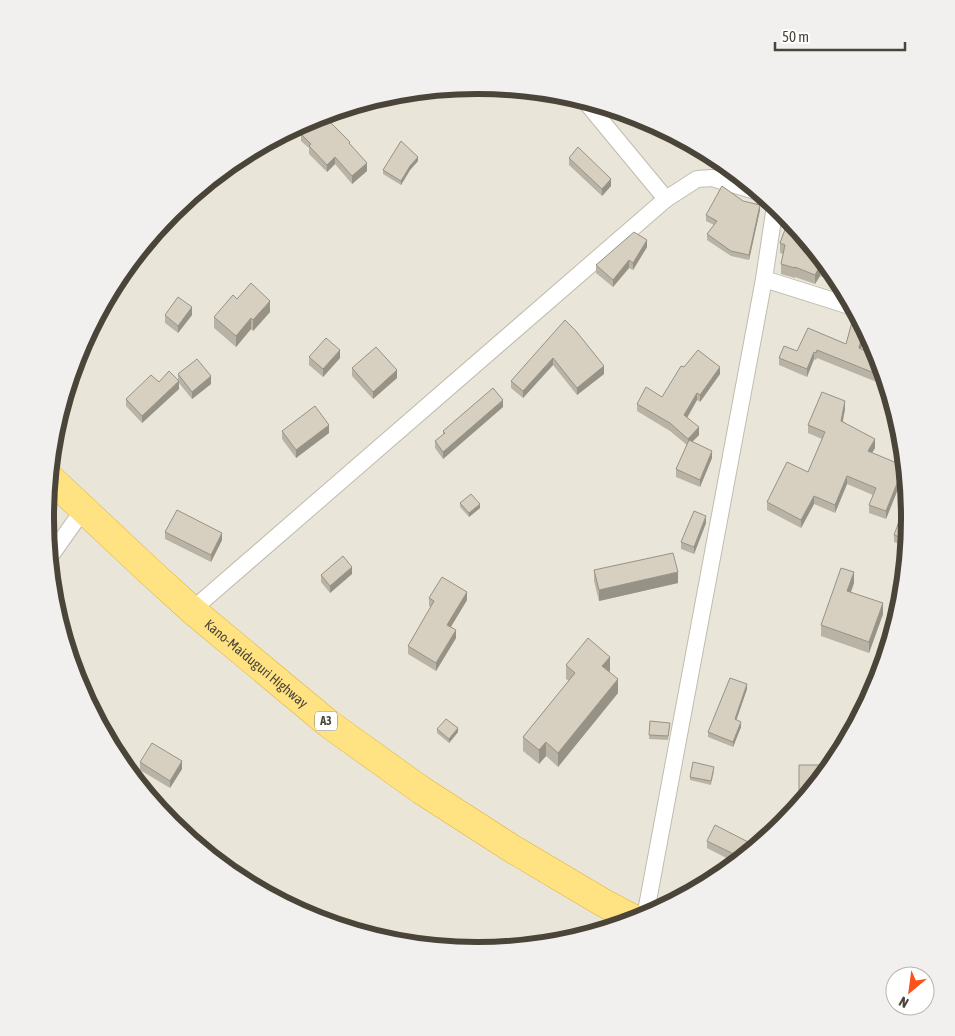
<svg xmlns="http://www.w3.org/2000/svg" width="955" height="1036" font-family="'Asap Condensed',sans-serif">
<rect width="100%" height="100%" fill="#f5f3eb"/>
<circle fill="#e9e6d9" cx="478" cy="518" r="431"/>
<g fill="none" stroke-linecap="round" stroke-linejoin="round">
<g stroke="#c1bcad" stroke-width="18">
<g id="minor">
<path d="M585 101 666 199"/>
<path d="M764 279 853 307"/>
<path d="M49 558 83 510"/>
<path d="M192 610 666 199 697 179 712 178 759 192"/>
<path d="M645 917 764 279 775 206"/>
</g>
</g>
<g stroke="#e0b23a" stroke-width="29">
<g id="trunk">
<path id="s1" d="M49 477 147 569 192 610 329 724 421 790 511 848 602 902 636 920"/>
</g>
</g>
<use href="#minor" stroke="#fff" stroke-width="16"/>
<use href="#trunk" stroke="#ffe383" stroke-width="28"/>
</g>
<g fill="#b9b3a5">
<path d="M301 134 350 144 367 171 352 184 335 164 327 172 309 154V148L301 141Z"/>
<path d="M569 158 611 186 602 196 569 165Z"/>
<path d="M418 161 410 170 401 185 383 174V170Z"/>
<path d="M743 201 760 210 749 260 731 256 707 240V234L714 225 706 221V215Z"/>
<path d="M789 219 837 278 840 283 820 276 815 284 795 277V278L781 274V264L783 254 780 253V243Z"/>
<path d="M647 247 633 270 629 268 613 287 596 273V265Z"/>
<path d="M237 299 270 312 253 331 251 329 236 347 214 328V317Z"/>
<path d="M855 311 866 331 861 349 879 357 886 380 884 385 817 358 816 360 814 359 807 377 779 365V358L797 351 846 344Z"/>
<path d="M165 315H192L178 333 165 323Z"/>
<path d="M576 331 604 374 577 395 553 365 523 398 511 388V381Z"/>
<path d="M309 357 340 358 323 377 309 365Z"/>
<path d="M684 367 720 374 700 402 697 400 687 418 699 435 692 442 712 458 700 487 676 477V469L687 445 670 431 637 411V404L662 397Z"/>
<path d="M352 368 397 378 373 399 352 376Z"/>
<path d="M178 374 211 384 192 399 179 383V389L142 423 126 406V399L159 382 178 380Z"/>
<path d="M503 407 443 459 435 448V441L443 435V431Z"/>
<path d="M845 409 843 421 875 448 872 453 904 474 886 519 869 513V505L873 495 847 484 835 513 814 504 801 528 767 510V502L808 472 822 439 808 433V425Z"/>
<path d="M282 431 329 433 296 458 282 439Z"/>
<path d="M460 503 480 508 469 517 460 507Z"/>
<path d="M910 518 907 547 894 542V535Z"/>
<path d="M706 523 694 554 681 549V542Z"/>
<path d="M165 532 222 540 211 562 165 539Z"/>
<path d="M594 570 678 583 599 601 594 581Z"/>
<path d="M352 574 330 593 321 582V575Z"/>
<path d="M854 583 851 592 883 614 869 653 821 636V625Z"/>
<path d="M429 598 467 600 451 627 456 638 436 671 408 654V646L431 607 429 606Z"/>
<path d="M566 665 610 671H609L618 693 558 767 546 756 539 764 523 751V737L569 681 566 679Z"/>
<path d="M747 689 736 720 741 727 733 747 708 737V732Z"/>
<path d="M650 721 670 726 668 740 649 739Z"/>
<path d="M437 729 458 732 449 743 437 733Z"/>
<path d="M140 762 182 769 170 788 140 770Z"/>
<path d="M799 765 829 768 800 804H799Z"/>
<path d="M714 771 711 785 690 780V777Z"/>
<path d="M707 841 756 846 736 863 707 848Z"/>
</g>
<g fill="#969286">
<path d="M335 157V164L327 172V165Z"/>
<path d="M418 157V161L410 170 401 185V181L410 166Z"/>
<path d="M367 163V171L352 184V176Z"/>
<path d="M611 179V186L602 196V189Z"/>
<path d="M760 205V210L749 260V255Z"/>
<path d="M647 240V247L633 270V263Z"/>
<path d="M629 260V268L613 287V280Z"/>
<path d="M820 266V276L815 284V275Z"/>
<path d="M270 301V312L253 331V320Z"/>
<path d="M192 307V315L178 333V326Z"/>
<path d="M251 318V329L236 347V336Z"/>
<path d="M864 328 866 331 859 356V348Z"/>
<path d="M340 350V358L323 377V369Z"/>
<path d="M814 352V359L807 377V369Z"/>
<path d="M553 358V365L523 398V391Z"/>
<path d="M604 366V374L577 395V388Z"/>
<path d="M720 367V374L700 402V395Z"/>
<path d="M397 370V378L373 399V392Z"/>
<path d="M211 376V384L192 399V392Z"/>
<path d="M884 376 886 380 884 385Z"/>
<path d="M179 381V389L142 423V416Z"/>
<path d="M697 393V400L684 423V415Z"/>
<path d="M503 400V407L443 459V452Z"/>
<path d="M845 401V409L841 429V421Z"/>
<path d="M329 425V433L296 458V450Z"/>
<path d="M699 427V435L688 446V439Z"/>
<path d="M875 439V448L868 459V451Z"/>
<path d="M712 451V458L700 487V480Z"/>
<path d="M904 466V474L886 519V511Z"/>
<path d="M847 476V484L835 513V505Z"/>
<path d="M814 496V504L801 528V520Z"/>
<path d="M480 504V508L469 517V513Z"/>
<path d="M706 516V523L694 554V547Z"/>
<path d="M222 533V540L211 562V555Z"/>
<path d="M352 567V574L330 593V586Z"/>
<path d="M678 572V583L599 601V590Z"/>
<path d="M854 572V583L847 602V591Z"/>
<path d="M467 592V600L447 633V625Z"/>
<path d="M883 603V614L869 653V642Z"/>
<path d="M456 630V638L436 671V663Z"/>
<path d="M610 657V671L602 680V666Z"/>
<path d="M618 679V693L558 767V753Z"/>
<path d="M747 684V689L735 724V719Z"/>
<path d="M741 722V727L733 747V742Z"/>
<path d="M458 728V732L449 743V739Z"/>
<path d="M546 742V756L539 764V750Z"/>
<path d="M182 761V769L170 788V781Z"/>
</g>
<g fill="#d7d0c0" stroke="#969286">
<path d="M323 115 350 142 349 143 367 163 352 176 335 157 327 165 309 146 311 144 301 134 319 116Z"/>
<path d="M401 141 418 157 410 166 401 181 383 170Z"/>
<path d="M578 147 611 179 602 189 569 158Z"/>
<path d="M722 186 743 201 760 205 749 255 731 251 707 234 717 221 706 215Z"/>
<path d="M789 219 831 270 820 266 815 275 795 267V268L781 264 785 245 780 243Z"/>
<path d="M634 232 647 240 633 263 629 260 613 280 596 265Z"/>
<path d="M251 283 270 301 253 320 251 318 236 336 214 317 233 295 237 299Z"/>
<path d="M178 297 192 307 178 326 165 315Z"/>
<path d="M855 311 864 328 859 348 879 357 884 376V377L817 350 816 353 814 352 807 369 779 358 784 346 797 351 808 328 846 344Z"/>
<path d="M565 320 576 331 604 366 577 388 553 358 523 391 511 381Z"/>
<path d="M326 338 340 350 323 369 309 357Z"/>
<path d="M376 347 397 370 373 392 352 368Z"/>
<path d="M698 350 720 367 700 395 697 393 684 415 699 427 688 439 670 423 637 404 646 387 662 397 681 366 684 367Z"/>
<path d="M197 359 211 376 192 392 178 374Z"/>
<path d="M169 371 179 381 142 416 126 399 151 375 159 382Z"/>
<path d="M493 388 503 400 443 452 435 441 445 433 443 431Z"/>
<path d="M822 392 845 401 841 421 875 439 868 451 904 466 886 511 869 505 876 488 847 476 835 505 814 496 801 520 767 502 787 462 808 472 825 432 808 425Z"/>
<path d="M315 406 329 425 296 450 282 431Z"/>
<path d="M689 440 712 451 700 480 676 469Z"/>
<path d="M471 494 480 504 469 513 460 503Z"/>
<path d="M904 508 909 510 910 518 908 540 894 535Z"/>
<path d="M177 510 222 533 211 555 165 532Z"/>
<path d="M694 511 706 516 694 547 681 542Z"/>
<path d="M673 553 678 572 599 590 594 570Z"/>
<path d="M343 556 352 567 330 586 321 575Z"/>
<path d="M841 568 854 572 847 591 883 603 869 642 821 625Z"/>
<path d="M442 577 467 592 447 625 456 630 436 663 408 646 434 601 429 598Z"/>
<path d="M588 638 610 657 602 666 618 679 558 753 546 742 539 750 523 737 575 673 566 665Z"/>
<path d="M730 678 747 684 735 719 741 722 733 742 708 732Z"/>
<path d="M446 719 458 728 449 739 437 729Z"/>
<path d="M650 721 670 723 668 736 649 735Z"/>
<path d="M152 743 182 761 170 781 140 762Z"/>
<path d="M693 762 714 767 711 781 690 777Z"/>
<path d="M799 765H829V768L806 797H799Z"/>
<path d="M715 825 756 846 742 858 707 841Z"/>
</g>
<g text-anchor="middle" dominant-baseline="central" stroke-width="4" stroke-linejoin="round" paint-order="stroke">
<rect fill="#fff" stroke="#807d74" stroke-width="1" x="315" y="711.5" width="22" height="19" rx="4"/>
<g font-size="12" font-weight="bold" fill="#4a4538">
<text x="326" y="721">A3</text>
</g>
<g font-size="14" fill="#4a4538" stroke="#fff">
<text stroke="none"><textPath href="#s1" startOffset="279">Kano-Maiduguri Highway</textPath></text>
</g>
</g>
<path d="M0 0H955V1036H0ZM477 94H478A423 423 0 0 1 901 517V519A423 423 0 0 1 478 942H477A423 423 0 0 1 54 519V517A423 423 0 0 1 477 94Z" fill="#f1f0ef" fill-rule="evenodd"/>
<path fill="none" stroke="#4a4538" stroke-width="6" d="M477 94H478A423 423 0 0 1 901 517V519A423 423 0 0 1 478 942H477A423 423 0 0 1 54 519V517A423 423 0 0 1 477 94Z"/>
<g transform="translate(910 991) rotate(209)"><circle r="24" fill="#ffffff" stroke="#b7b5af"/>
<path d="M0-4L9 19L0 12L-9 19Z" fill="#fc511b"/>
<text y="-8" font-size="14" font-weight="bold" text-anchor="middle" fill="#4a4538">N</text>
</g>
<path d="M775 42v8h130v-8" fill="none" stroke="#4a4538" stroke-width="2.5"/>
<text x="782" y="42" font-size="15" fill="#4a4538" stroke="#ffffff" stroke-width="4" paint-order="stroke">50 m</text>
</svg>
